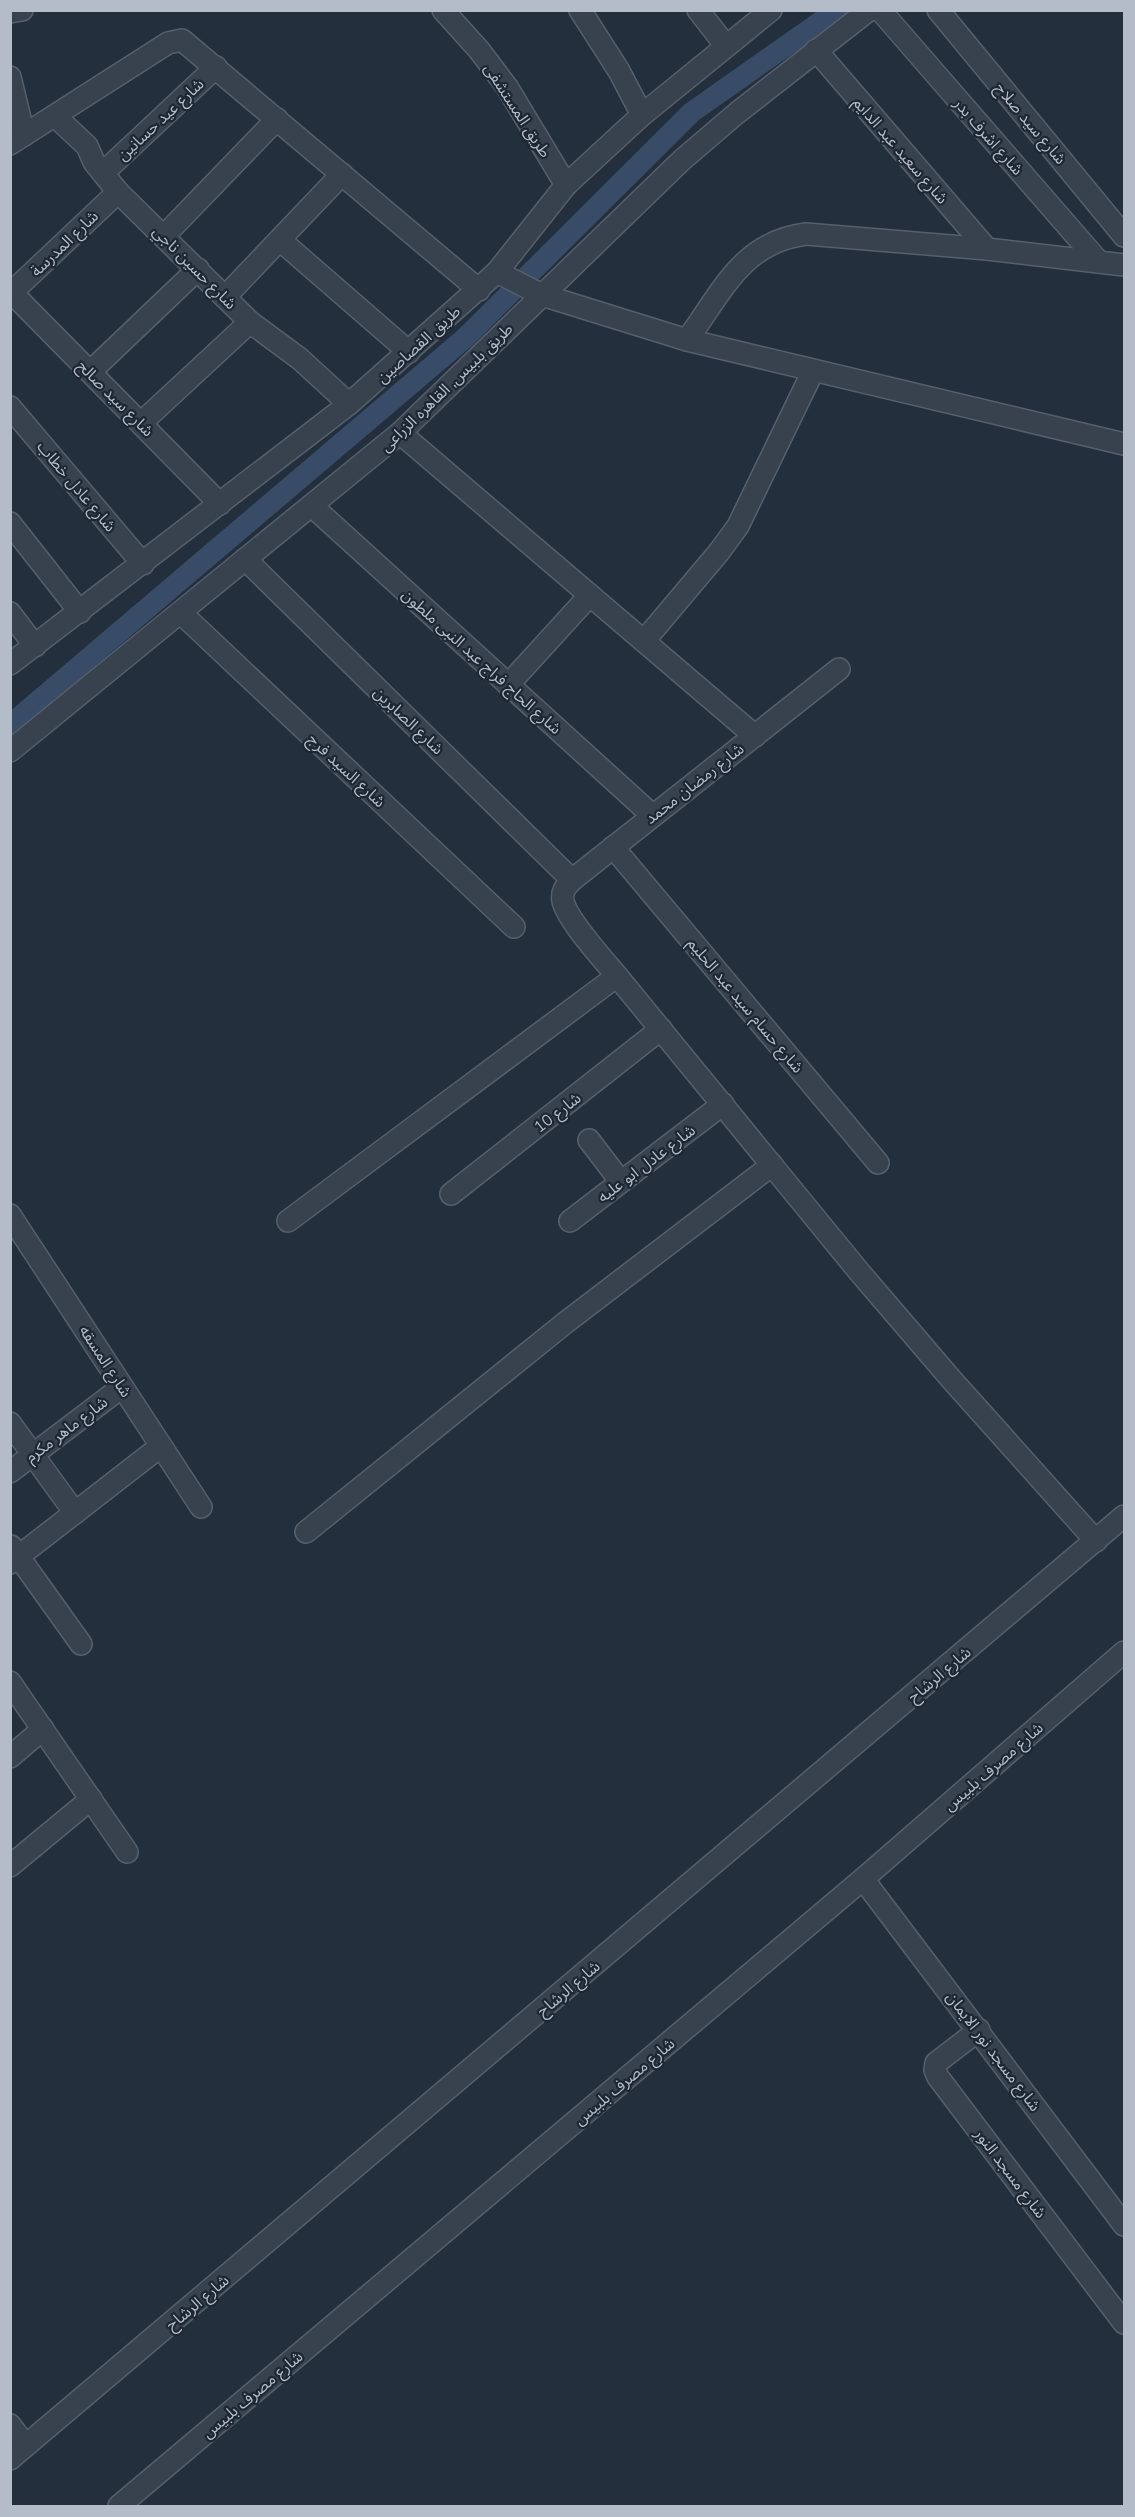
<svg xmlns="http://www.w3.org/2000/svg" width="1135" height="2517" font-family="Mulish,'Noto Sans Arabic',sans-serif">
<rect width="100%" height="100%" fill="#242f3e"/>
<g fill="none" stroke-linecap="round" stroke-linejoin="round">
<path stroke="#394c67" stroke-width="21" d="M10 725 465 338 692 112 837 10"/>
<g stroke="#565f6c" stroke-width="24">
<g id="minor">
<path d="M443 10 479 50 507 87 566 185"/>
<path d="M580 10 619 71 642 115"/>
<path d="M698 10 726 46"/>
<path d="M880 10 1099 262"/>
<path d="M938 10 1124 236"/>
<path d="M10 12 22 10"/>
<path d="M816 50 987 249"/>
<path d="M10 77 24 135"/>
<path d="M55 116 87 146 94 162 118 192 250 322 300 359 349 404"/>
<path d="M10 144 168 43 182 40 479 290"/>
<path d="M104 172 216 67"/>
<path d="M164 236 277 119"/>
<path d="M280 240 409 352"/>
<path d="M497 272 542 295 687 340 1124 444"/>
<path d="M12 293 220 504"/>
<path d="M10 294 118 192"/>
<path d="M225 297 342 174"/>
<path d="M687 340C722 292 742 242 806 234L987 249 1124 265"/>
<path d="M90 372 198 269"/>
<path d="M10 407 143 564"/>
<path d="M141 423 250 322"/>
<path d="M400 433 755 736"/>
<path d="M312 506 653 816"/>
<path d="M10 523 80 612"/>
<path d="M245 559 572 880"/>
<path d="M10 613 35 646"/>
<path d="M181 613 514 927"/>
<path d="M644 641 719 552 738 526 813 371"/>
<path d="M10 664 349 404 497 272 566 185 642 115 771 10"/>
<path d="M839 669 572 880C566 886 561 892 563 901 567 920 603 959 617 976L861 1274 951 1379 1096 1541"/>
<path d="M508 685 590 595"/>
<path d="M10 751 400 433 682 160 737 113 869 10"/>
<path d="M613 847 878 1163"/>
<path d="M589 1140 621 1182"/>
<path d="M451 1194 661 1029"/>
<path d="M10 1215 201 1507"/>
<path d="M288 1221 617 976"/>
<path d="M570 1221 723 1104"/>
<path d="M10 1423 75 1513"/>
<path d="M10 1472 122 1387"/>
<path d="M306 1532 565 1323 772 1165"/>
<path d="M11 1546 81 1644"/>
<path d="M10 1563 161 1446"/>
<path d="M10 1682 127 1852"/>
<path d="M10 1757 43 1729"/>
<path d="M10 1866 91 1799"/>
<path d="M863 1879 1124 2225"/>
<path d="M979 2030 936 2063 935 2070 938 2077 1124 2323"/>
<path d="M10 2425 25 2445"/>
<path d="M10 2459 1124 1516"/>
<path d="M119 2506 863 1879 1124 1652"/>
</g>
</g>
<use href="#minor" stroke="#38414e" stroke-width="21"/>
</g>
<g text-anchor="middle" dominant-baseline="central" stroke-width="4.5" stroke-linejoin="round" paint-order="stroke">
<g font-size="16" fill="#b4bcc9" stroke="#1d2633">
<text transform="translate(518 110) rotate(57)">طريق المستشفى</text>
<text transform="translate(160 119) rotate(-43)">شارع عيد حسانين</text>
<text transform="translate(1031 123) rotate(50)">شارع سيد صلاح</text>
<text transform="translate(989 136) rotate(49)">شارع اشرف بدر</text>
<text transform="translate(901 150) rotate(49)">شارع سعيد عبد الدايم</text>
<text transform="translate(64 243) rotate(-44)">شارع المدرسة</text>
<text transform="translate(195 267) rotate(45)">شارع حسين ناجي</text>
<text transform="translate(418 344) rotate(-42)">طريق القصاصين</text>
<text transform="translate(446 387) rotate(-44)">طريق بلبيس, القاهره الزراعى</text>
<text transform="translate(116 398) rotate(45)">شارع سيد صالح</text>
<text transform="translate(77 486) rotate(50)">شارع عادل خطاب</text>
<text transform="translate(482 661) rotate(42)">شارع الحاج فراج عبد النبى ملطون</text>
<text transform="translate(409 720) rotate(44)">شارع الصابرين</text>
<text transform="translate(347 770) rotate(43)">شارع السيد فرج</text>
<text transform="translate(694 783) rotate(-38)">شارع رمضان محمد</text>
<text transform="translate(746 1005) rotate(50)">شارع حسام سيد عبد الحليم</text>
<text transform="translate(557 1112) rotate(-38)">شارع 10</text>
<text transform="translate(646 1163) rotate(-37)">شارع عادل ابو عليه</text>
<text transform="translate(106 1361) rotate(57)">شارع المسقه</text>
<text transform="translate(66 1429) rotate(-37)">شارع ماهر مكرم</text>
<text transform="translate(939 1674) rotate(-40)">شارع الرشاح</text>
<text transform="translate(993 1766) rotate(-41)">شارع مصرف بلبيس</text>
<text transform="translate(568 1988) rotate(-40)">شارع الرشاح</text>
<text transform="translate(994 2051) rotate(53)">شارع مسجد نور الايمان</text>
<text transform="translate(624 2081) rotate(-40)">شارع مصرف بلبيس</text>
<text transform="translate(1011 2173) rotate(53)">شارع مسجد النور</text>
<text transform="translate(197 2302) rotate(-40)">شارع الرشاح</text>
<text transform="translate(252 2394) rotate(-40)">شارع مصرف بلبيس</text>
</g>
</g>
<rect width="1135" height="2517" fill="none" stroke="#b4bcc9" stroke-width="24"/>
</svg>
